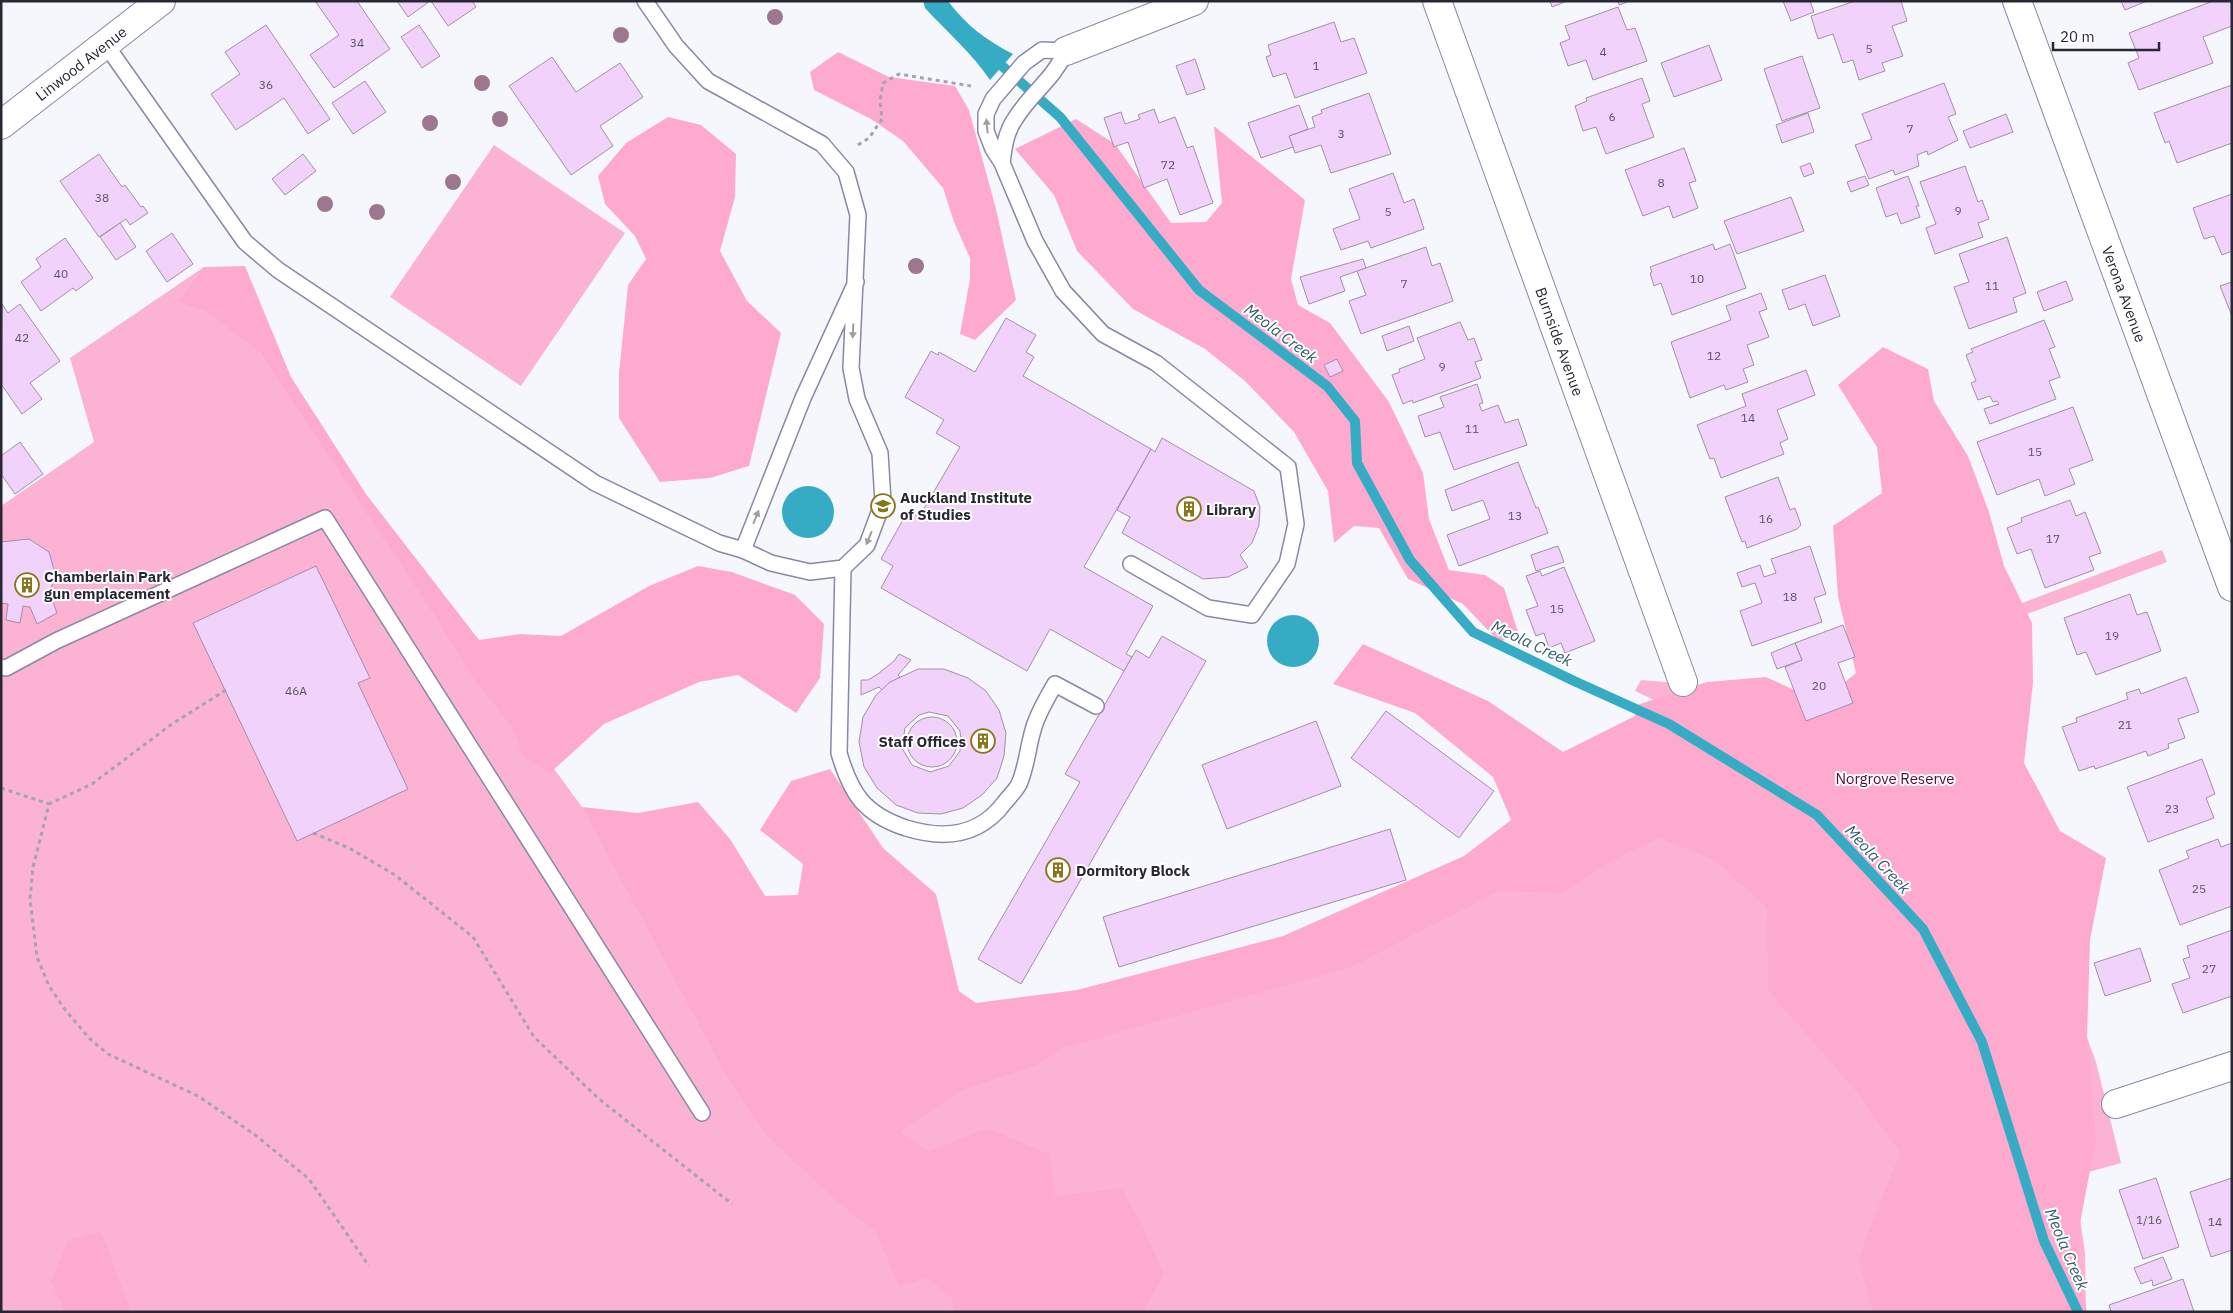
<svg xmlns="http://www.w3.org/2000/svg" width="2233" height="1313" font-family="'IBM Plex Sans',sans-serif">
<rect width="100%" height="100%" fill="#f6f7fd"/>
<g fill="#fcb2d2">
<path d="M494 145 625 233 521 386 390 297Z"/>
<path d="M204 267 260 353 414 578 582 807 756 1071 1337 947 1684 714 1635 691 1641 680 1750 689 1767 755 1943 633 2162 550 2167 562 1944 645 2096 1062 2121 1163 2074 1176 2085 1253 2086 1312H1V506L94 442 70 358Z"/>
</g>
<g fill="#feaacf">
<path d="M838 52 889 77 955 86 969 110 996 209 1016 300 975 340 960 334 970 279V258L954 222 943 188 903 141 871 119 814 90 810 72Z"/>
<path d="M668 117 701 125 736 154 735 197 720 251 747 301 781 333 749 466 710 478 660 482 619 418V373L628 285 646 259 635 236 605 204 598 176 626 143Z"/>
<path d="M1076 119 1115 144 1171 223 1206 222 1222 203 1214 126 1305 200 1291 279 1298 305 1330 323 1389 402 1423 473 1429 519 1449 570 1485 575 1504 588 1519 635 1499 642 1463 604 1408 579 1379 528 1354 526 1334 543 1328 491 1294 432 1245 381 1205 349 1133 309 1077 251 1054 195 1015 149Z"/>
<path d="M245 266 291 377 366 494 479 640 520 634 561 636 649 586 698 566 732 572 795 595 824 624 820 678 796 713 738 675 699 682 604 724 550 773 523 757 512 727 474 679 433 613 260 353 206 311 178 302 204 267Z"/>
<path d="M1883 347 1928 369 1934 401 1968 456 1989 512 2004 566 2032 623 2033 683 2024 763 2060 831 2106 858 2090 940 2087 1039 2096 1139 2080 1223 2079 1280 2087 1312H1873L1858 1259 1900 1153 1857 1092 1768 990 1767 908 1715 860 1659 838 1615 859 1562 893 1499 891 1351 967 1060 1049 1037 1065 963 1090 900 1131 928 1152 987 1128 1049 1154 1055 1196 1121 1188 1141 1222 1164 1274 1143 1312H954L952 1297 926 1278 899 1286 876 1232 838 1202 768 1137 730 1082 582 807 638 813 698 802 730 839 765 896 798 895 803 864 760 830 791 781 830 769 883 848 936 894 959 991 976 1003 1077 990 1283 936 1464 856 1511 820 1493 777 1415 713 1333 684 1363 644 1488 701 1563 752 1635 716 1634 706 1707 682 1766 677 1821 702 1856 673 1838 596 1833 526 1882 493 1877 447 1838 385Z"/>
<path d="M101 1231 131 1312H65L51 1281 69 1240Z"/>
</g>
<g fill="#35acc4">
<path d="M923 1H948C966 25 987 41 1013 54L990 80C972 53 947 32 925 8Z"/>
<circle cx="808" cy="512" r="26"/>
<circle cx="1293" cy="641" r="26"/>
</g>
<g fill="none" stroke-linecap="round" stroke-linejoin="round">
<path stroke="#35acc4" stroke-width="10" d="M993 58 1060 117 1199 290 1327 386 1355 421 1357 463 1410 560 1473 632 1574 681 1669 724 1817 815 1923 929 1982 1042 2044 1241 2078 1312"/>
</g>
<g fill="#f0d2fb" stroke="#a28fa8" fill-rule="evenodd">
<path d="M315 1H357L390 49 334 88 310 55 339 35Z"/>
<path d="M397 1H430L408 17Z"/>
<path d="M431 1H472L476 7 448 26Z"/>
<path d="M1550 1H1567L1552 7Z"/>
<path d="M1618 1H1630L1619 5Z"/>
<path d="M1783 1H1810L1814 12 1791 21Z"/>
<path d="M1855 1H1901L1907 21 1892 26 1903 56 1882 63 1885 71 1859 80 1853 60 1843 63 1833 34 1818 39 1811 16Z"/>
<path d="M2121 1H2147L2125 10Z"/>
<path d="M2213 1H2231L2232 26 2203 37 2213 63 2139 90 2128 63 2139 58 2129 33Z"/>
<path d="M1618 7 1627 30 1635 28 1647 61 1593 80 1586 60 1568 66 1560 43 1570 39 1565 26Z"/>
<path d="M1334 22 1341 42 1354 38 1367 73 1295 98 1286 73 1273 77 1266 57 1271 55 1268 45Z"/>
<path d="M266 25 330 119 308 134 284 98 236 130 211 94 240 74 225 52Z"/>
<path d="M419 25 440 56 422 68 401 37Z"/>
<path d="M1709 45 1722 80 1674 97 1661 63Z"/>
<path d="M1802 56 1820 108 1782 121 1764 69Z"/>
<path d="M552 57 576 92 620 63 643 97 600 126 613 146 571 175 509 86Z"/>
<path d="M1195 59 1205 89 1187 95 1176 66Z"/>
<path d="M1642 78 1650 101 1642 104 1654 137 1606 154 1596 127 1583 131 1575 106 1587 101 1586 98Z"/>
<path d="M365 81 386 112 353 134 332 103Z"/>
<path d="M1944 83 1956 114 1948 117 1958 140 1928 155 1927 151 1917 155 1919 166 1895 175 1893 170 1869 179 1855 145 1872 139 1862 114Z"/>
<path d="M2232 85V143L2177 163 2169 141 2165 143 2154 113Z"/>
<path d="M1369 93 1391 154 1331 173 1321 145 1295 153 1289 136 1315 127 1312 117 1322 113 1321 110Z"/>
<path d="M1299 105 1308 129 1289 136 1293 147 1261 158 1248 123Z"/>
<path d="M1154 109 1159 123 1175 117 1187 148 1193 146 1213 203 1180 215 1167 179 1144 188 1128 142 1114 147 1104 118 1121 112 1125 124 1140 119 1138 115Z"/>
<path d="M1808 113 1814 132 1782 143 1776 125Z"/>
<path d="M2006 114 2013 132 1970 148 1963 131Z"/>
<path d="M1684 148 1696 181 1689 183 1698 208 1673 218 1669 206 1643 216 1625 170Z"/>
<path d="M99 154 122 187 125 185 141 207 143 206 148 213 130 225 126 219 99 237 60 181Z"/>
<path d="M303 154 316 171 285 195 272 179Z"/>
<path d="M1810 163 1814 173 1804 177 1800 167Z"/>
<path d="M1965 166 1978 202 1982 200 1989 219 1978 223 1983 237 1935 254 1926 228 1936 224 1920 182Z"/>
<path d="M1393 173 1404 203 1414 199 1424 229 1371 248 1368 241 1341 250 1333 229 1360 219 1349 189Z"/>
<path d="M1865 176 1869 185 1851 192 1847 182Z"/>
<path d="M1908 176 1919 206H1916L1920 217 1901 224 1897 213 1886 217 1876 188Z"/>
<path d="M2232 194V251L2222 255 2214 236 2204 239 2193 208Z"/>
<path d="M1791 197 1804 231 1737 254 1724 221Z"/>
<path d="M120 223 136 247 116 260 100 237Z"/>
<path d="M172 233 193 264 167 282 146 251Z"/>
<path d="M2007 237 2026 293 2013 298 2017 312 1969 329 1954 287 1969 282 1959 254Z"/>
<path d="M65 238 93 278 76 291 73 288 41 311 21 282 41 267 36 259Z"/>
<path d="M1713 244 1715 250 1730 244 1746 288 1672 315 1661 283 1654 286 1650 273 1652 272 1650 267Z"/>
<path d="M1426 247 1432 266 1440 263 1453 301 1361 334 1349 301 1366 295 1357 271Z"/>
<path d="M1363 259 1366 268 1340 277 1345 291 1309 304 1300 277Z"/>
<path d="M1825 275 1840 316 1813 326 1805 304 1789 310 1782 290Z"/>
<path d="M2066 281 2073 300 2044 311 2037 292Z"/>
<path d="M2232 282V316L2220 286Z"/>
<path d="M1761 293 1767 309 1759 312 1769 337 1747 345 1754 365 1743 369 1748 382 1726 390 1724 385 1690 398 1671 342 1731 320 1726 306Z"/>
<path d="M2 304 8 313 20 304 60 361 30 383 42 399 22 414 1 384Z"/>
<path d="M1006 318 1036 335 1026 352 1034 357 1023 376 1151 449 1084 567 1153 606 1126 654 1132 657 1124 671 1050 629 1027 671 881 588 893 566 881 559 908 511 919 517 960 447 936 433 944 420 905 397 931 351 938 355 939 352 975 372Z"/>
<path d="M2044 320 2055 347 2049 349 2060 377 2049 381 2056 399 1990 424 1984 409 1999 404 1997 401 1993 402 1990 396 1978 400 1971 383 1976 381 1966 355 1973 352 1971 349Z"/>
<path d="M1460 322 1468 340 1474 338 1482 360 1475 362 1481 378 1413 403 1412 400 1403 404 1392 375 1400 372 1399 369 1425 359 1417 338Z"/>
<path d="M1409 326 1414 341 1387 351 1382 336Z"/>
<path d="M1337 359 1343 371 1330 377 1324 365Z"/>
<path d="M1806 370 1815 395 1777 410 1788 439 1780 443 1784 454 1721 478 1714 458 1710 459 1697 425 1746 406 1742 394Z"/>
<path d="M1477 384 1483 403 1479 404 1482 411 1498 405 1505 423 1518 419 1527 445 1454 470 1440 432 1425 437 1418 416 1444 407 1440 397Z"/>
<path d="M2073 407 2093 460 2069 469 2075 484 2045 496 2039 479 1997 495 1977 442Z"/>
<path d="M1162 438 1254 491 1260 507 1259 525 1252 543 1240 555 1248 567 1228 577 1203 579 1122 533 1130 517 1117 510 1151 449 1155 452Z"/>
<path d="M20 442 43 474 15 494 1 474V456Z"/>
<path d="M1518 462 1536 508 1538 507 1548 533 1459 566 1447 535 1490 519 1483 500 1452 511 1445 490Z"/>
<path d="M1778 477 1790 510 1795 508 1801 525 1797 529 1747 548 1745 541 1742 542 1725 497Z"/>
<path d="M2070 500 2076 516 2085 512 2101 553 2089 557 2094 570 2045 588 2031 549 2017 554 2007 528 2022 522 2021 518Z"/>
<path d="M29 539 49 552 56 577 49 592 57 613 37 624 30 607 23 606 20 623 6 620 8 604 1 603V542Z"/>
<path d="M1558 546 1564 562 1536 571 1531 555Z"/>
<path d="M1810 546 1826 594 1814 598 1822 622 1752 646 1740 611 1762 603 1755 583 1742 587 1737 573 1760 565 1764 577 1776 573 1771 559Z"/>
<path d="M316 566 370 678 358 683 408 789 297 841 193 623Z"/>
<path d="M1564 567 1595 641 1565 653 1561 643 1549 648 1544 633 1536 636 1526 610 1538 606 1526 576 1540 571 1542 576Z"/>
<path d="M2130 594 2137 615 2147 612 2161 651 2096 675 2086 652 2077 655 2064 618Z"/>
<path d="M1843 625 1855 657 1838 663 1853 703 1806 721 1785 667 1802 660 1795 643Z"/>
<path d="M1162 636 1206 661 1021 984 978 959 1080 782 1065 774 1136 650 1149 658Z"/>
<path d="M1795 643 1802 660 1777 669 1771 653Z"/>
<path d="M899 654 911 660 898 675 900 677 882 690 879 687 861 695V680H868L878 674 894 661Z"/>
<path d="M918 669H944L968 678 986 691 999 710 1006 733 1004 756 997 778 982 795 963 808 941 814 918 813 896 805 877 788 864 767 859 742 863 717 876 695 890 682ZM929 712 948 716 960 731 961 741 960 751 949 766 930 772 912 765 902 748 905 728 919 715Z"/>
<path d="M2186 677 2199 712 2178 719 2185 738 2168 744 2169 748 2148 756 2146 751 2095 769 2094 766 2079 771 2062 727 2077 722 2076 718 2128 699 2126 693 2139 689 2141 694Z"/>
<path d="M1386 711 1494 791 1459 838 1351 758Z"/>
<circle cx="932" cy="742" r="25"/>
<path d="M1316 721 1341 786 1227 829 1202 765Z"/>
<path d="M2202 759 2215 794 2206 798 2214 818 2148 842 2127 787Z"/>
<path d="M1390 829 1406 880 1119 967 1103 917Z"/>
<path d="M2218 839 2221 847 2232 843V906L2180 925 2159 870 2189 858 2186 851Z"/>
<path d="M2232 930V996L2183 1013 2172 984 2190 978 2183 959 2190 957 2187 946Z"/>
<path d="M2140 948 2151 981 2105 996 2094 963Z"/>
<path d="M2156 1178 2179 1247 2143 1259 2119 1190Z"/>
<path d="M2232 1178V1250L2211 1257 2190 1192Z"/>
<path d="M2163 1257 2172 1279 2153 1286 2152 1280 2141 1284 2134 1268Z"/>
<path d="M2183 1279 2194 1312H2111L2109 1305Z"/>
</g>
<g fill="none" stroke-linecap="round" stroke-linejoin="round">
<g stroke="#8789a5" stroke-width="18">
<g id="service">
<path d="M645 1 676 46 708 81 822 144 846 172 858 215 851 368 857 399 880 453 883 502 867 545 843 568 810 572 771 563 743 550 803 398 856 282"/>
<path d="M106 45 245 242 278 270 595 483 719 543 743 550"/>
<path d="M1002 163C1004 147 1006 132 1015 119 1031 93 1053 80 1066 51L1042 50 1024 63 993 99 986 114V131L993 149 1002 163 1035 241 1063 291 1103 334 1156 363 1288 467 1296 524 1287 564 1252 615 1208 608 1131 564"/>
<path d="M843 568 839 753C851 794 864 814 906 828 945 840 980 836 1005 802 1010 796 1016 790 1019 784 1028 764 1028 741 1036 721 1041 708 1048 696 1055 684L1096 706"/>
<path d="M1 667 6 668 56 641 325 518 702 1113"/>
</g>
</g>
<g stroke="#8789a5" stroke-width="30">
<g id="minor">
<path id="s1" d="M1437 1 1683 682"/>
<path id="s2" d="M2017 1 2232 587"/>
<path d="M1066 51 1194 1"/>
<path id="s3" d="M1 125 161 1"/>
<path d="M2116 1104 2232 1066"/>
</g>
</g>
<g stroke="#a3a4ac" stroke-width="3" stroke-dasharray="4 4" stroke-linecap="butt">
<path d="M858 145 869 138 882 119 880 101 883 83 899 74 971 86"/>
<path d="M226 690 172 724 92 784 49 804 33 867 30 899 37 957 49 986 66 1011 90 1039 108 1054 198 1096 254 1134 309 1179 369 1266"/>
<path d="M1 788 49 804"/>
<path d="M313 833 349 848 395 875 473 937 534 1037 599 1099 732 1204"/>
</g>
<use href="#service" stroke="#fff" stroke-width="15"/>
<use href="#minor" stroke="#fff" stroke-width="28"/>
</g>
<g fill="#9d768f">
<circle cx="775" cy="17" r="8"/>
<circle cx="621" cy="35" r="8"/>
<circle cx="482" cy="83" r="8"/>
<circle cx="500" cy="119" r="8"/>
<circle cx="430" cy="123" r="8"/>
<circle cx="453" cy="182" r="8"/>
<circle cx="325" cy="204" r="8"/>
<circle cx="377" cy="212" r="8"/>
<circle cx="916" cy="266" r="8"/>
</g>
<defs><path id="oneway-solid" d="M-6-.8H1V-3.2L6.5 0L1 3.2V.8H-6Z" transform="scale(1.25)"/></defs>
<g fill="#9e9ea3">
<use href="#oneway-solid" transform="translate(987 126) rotate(-95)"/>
<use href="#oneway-solid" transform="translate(853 331) rotate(93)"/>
<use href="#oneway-solid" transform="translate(756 517) rotate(-68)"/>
<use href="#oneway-solid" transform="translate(869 538) rotate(112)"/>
</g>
<defs>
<g id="university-ring" transform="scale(1.25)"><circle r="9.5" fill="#fff" stroke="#8a7418" stroke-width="1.5"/><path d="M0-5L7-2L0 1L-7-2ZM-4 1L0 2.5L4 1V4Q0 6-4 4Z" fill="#8a7418"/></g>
<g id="building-ring" transform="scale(1.25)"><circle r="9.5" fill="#fff" stroke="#8a7418" stroke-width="1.5"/><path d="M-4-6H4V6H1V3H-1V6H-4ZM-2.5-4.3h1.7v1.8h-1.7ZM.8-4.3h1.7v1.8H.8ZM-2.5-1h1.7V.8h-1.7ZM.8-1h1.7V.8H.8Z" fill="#8a7418"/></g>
</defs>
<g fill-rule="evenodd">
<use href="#university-ring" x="883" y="506"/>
<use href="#building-ring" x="1189" y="509"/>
<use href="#building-ring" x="27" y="585"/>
<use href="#building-ring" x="983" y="741"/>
<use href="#building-ring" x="1058" y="870"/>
</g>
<g text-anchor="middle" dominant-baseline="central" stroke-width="4" stroke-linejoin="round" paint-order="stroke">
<g font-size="12" fill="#595265">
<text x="357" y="42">34</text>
<text x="1869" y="48">5</text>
<text x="1603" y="51">4</text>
<text x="1316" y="65">1</text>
<text x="266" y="84">36</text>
<text x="1612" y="116">6</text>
<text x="1910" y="128">7</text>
<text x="1341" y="133">3</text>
<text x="1168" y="164">72</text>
<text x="1661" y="182">8</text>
<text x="102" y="197">38</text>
<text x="1958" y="210">9</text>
<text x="1388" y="211">5</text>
<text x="61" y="273">40</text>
<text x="1697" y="278">10</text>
<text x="1404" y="283">7</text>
<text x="1992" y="285">11</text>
<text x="22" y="337">42</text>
<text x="1714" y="355">12</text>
<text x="1442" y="366">9</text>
<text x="1748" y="417">14</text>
<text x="1472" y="428">11</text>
<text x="2035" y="451">15</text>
<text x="1515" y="515">13</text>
<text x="1766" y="518">16</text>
<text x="2053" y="538">17</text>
<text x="1790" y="596">18</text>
<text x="1557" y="608">15</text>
<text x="2112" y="635">19</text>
<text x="1819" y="685">20</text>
<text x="296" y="690">46A</text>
<text x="2125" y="724">21</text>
<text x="2172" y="808">23</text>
<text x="2199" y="888">25</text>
<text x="2209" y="968">27</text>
<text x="2149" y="1219">1/16</text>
<text x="2215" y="1221">14</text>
</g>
<g font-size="15" fill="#272833" stroke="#fff">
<text stroke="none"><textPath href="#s3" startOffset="101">Linwood Avenue</textPath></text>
<text stroke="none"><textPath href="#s2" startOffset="312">Verona Avenue</textPath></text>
<text stroke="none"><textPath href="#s1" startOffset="362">Burnside Avenue</textPath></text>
</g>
<g font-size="15" font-weight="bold" fill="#272833" stroke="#fff" text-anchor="start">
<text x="900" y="497">Auckland Institute<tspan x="900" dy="17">of Studies</tspan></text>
<text x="1206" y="509">Library</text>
<text x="44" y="576">Chamberlain Park<tspan x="44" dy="17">gun emplacement</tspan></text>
<text x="966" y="741" text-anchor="end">Staff Offices</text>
<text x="1076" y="870">Dormitory Block</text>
</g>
<g font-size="15" fill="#550d35" stroke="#fff">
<text x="1895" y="778">Norgrove Reserve</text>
</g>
<g font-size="16" font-style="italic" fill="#30606b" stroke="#fff">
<text transform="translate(1281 333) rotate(37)">Meola Creek</text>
<text transform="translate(1532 643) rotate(25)">Meola Creek</text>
<text transform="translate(1878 859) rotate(47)">Meola Creek</text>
<text transform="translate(2067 1249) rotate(67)">Meola Creek</text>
</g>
</g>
<rect width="2233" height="1313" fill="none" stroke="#272833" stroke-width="5"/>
<path d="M2053 42v8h106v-8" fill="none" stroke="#272833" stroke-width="2.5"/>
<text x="2060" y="42" font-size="15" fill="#272833" stroke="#ffffff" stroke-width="4" paint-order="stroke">20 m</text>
</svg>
